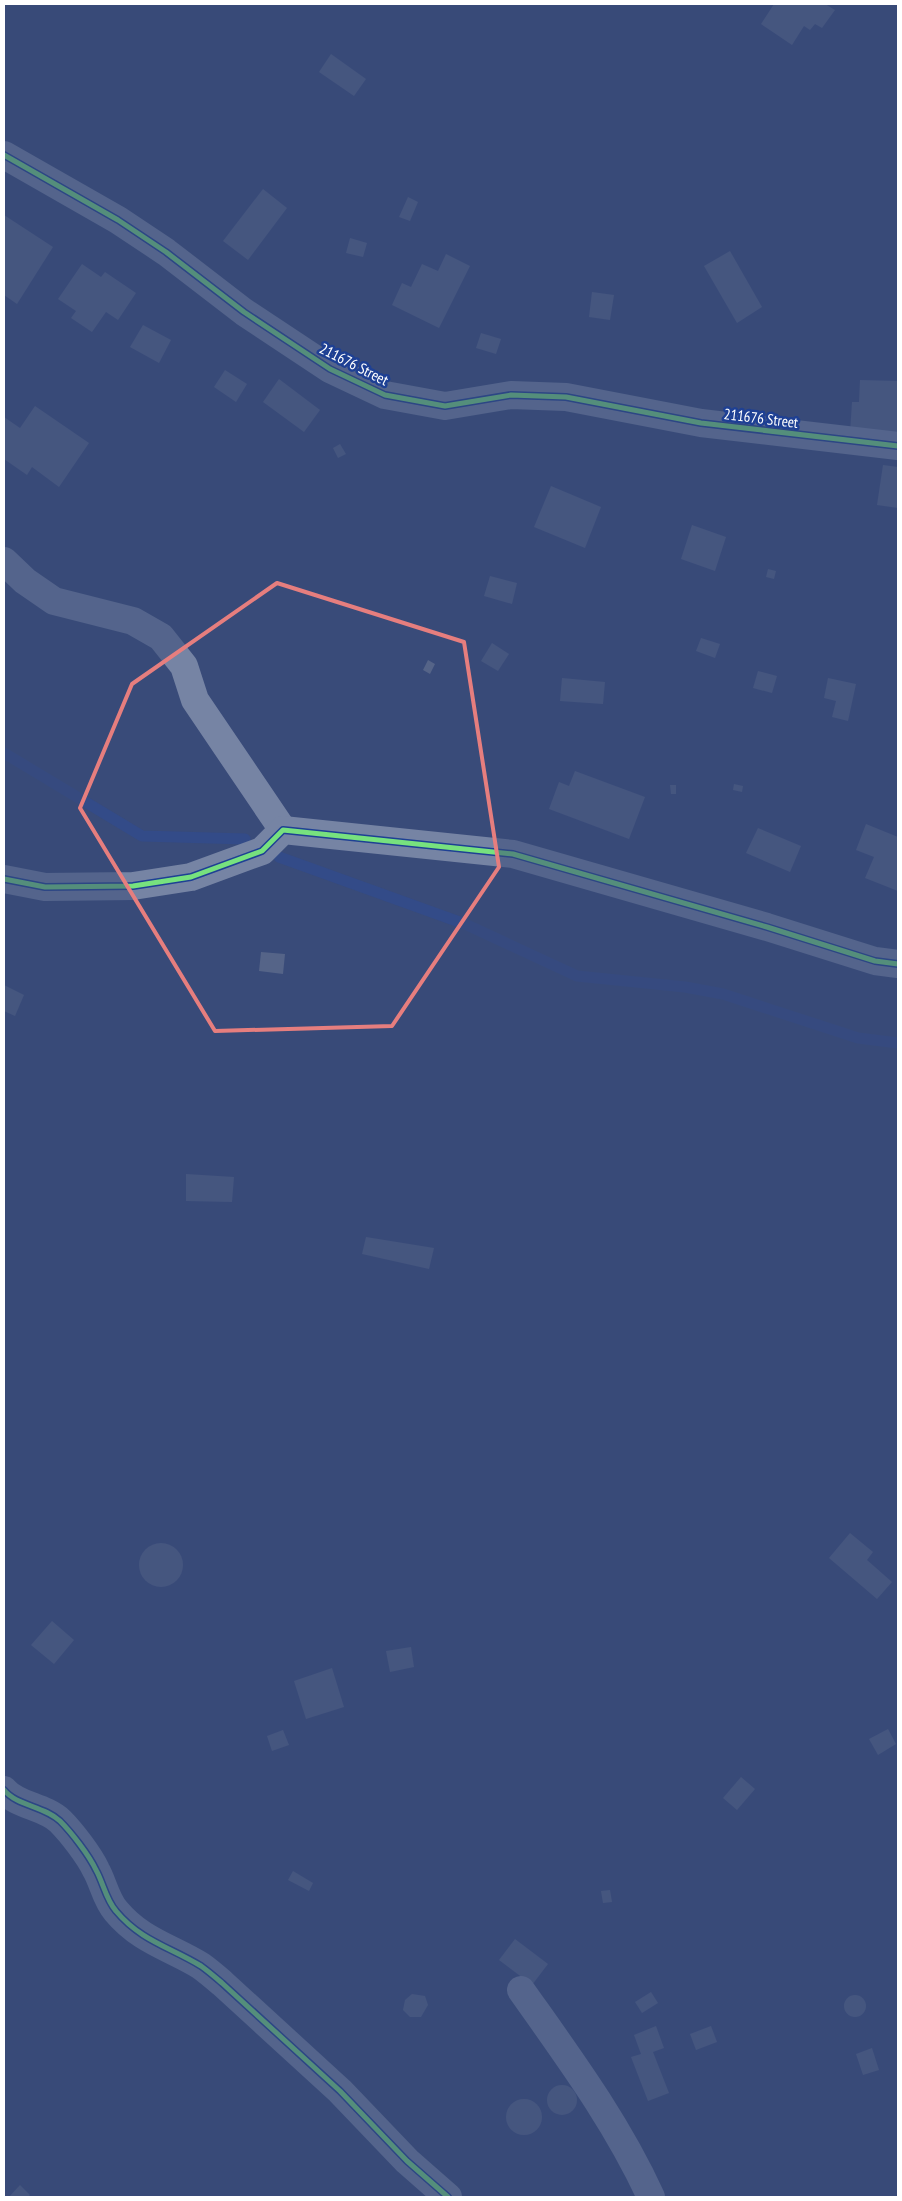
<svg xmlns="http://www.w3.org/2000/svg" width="902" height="2201" font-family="'PT Sans Narrow',sans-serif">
<rect width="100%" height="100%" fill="#394b79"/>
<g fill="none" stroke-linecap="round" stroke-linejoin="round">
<g stroke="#334b88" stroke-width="11">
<path d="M4 753 142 836 245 839"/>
<path d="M279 857 465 924 577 976 685 987 723 994 858 1038 898 1043"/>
</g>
</g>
<g fill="#556488">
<path d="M774 4H825L835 10 822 28 815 24 810 30 804 26 792 45 761 24Z"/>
<path d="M331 54 366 79 354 96 319 72Z"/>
<path d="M263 189 287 208 248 260 223 241Z"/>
<path d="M408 197 418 202 410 221 399 217Z"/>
<path d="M4 215 53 247 17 304 4 295Z"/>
<path d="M350 238 367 243 363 257 346 253Z"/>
<path d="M730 251 762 307 737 323 704 266Z"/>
<path d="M446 254 470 266 439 328 392 305 402 283 411 287 422 264 438 271Z"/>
<path d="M82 264 101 277 105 272 136 293 118 320 106 312 92 332 71 318 76 311 58 299Z"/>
<path d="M592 292 614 295 610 320 589 317Z"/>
<path d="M143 325 171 340 159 363 130 347Z"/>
<path d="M481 333 501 339 496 354 476 348Z"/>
<path d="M225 370 247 384 236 402 214 387Z"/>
<path d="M279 379 320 410 304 432 263 402Z"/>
<path d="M860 380 898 381V434L850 433 852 402H859Z"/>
<path d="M35 406 89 443 59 487 32 467 27 475 4 459V417L20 428Z"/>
<path d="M340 444 346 454 338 458 333 448Z"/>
<path d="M883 465 898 467V508L877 505Z"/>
<path d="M551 486 601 507 585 548 534 527Z"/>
<path d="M692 525 726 537 715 571 681 559Z"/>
<path d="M768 569 776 571 774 579 766 577Z"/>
<path d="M490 576 517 583 512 604 484 596Z"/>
<path d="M701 638 720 644 715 658 696 651Z"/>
<path d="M492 643 509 654 498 671 481 661Z"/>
<path d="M428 660 435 664 430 674 423 670Z"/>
<path d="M758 671 777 676 772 693 753 688Z"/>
<path d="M562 678 605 682 603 704 560 701Z"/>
<path d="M828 678 856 684 848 721 832 717 836 701 824 698Z"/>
<path d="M575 771 645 797 629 839 549 809 559 782 569 786Z"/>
<path d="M734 784 743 786 742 792 733 790Z"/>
<path d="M670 785H676V794H671Z"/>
<path d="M866 824 898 837V891L865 878 874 857 856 850Z"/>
<path d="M758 828 801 846 790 872 746 853Z"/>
<path d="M261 952 285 954 283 974 259 971Z"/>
<path d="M4 985 24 995 15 1016 4 1011Z"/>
<path d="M186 1174 234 1177 232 1202 186 1201Z"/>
<path d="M366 1237 434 1248 429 1269 362 1254Z"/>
<path d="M850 1533 873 1552 867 1560 892 1582 877 1599 829 1558Z"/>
<circle cx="161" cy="1565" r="22"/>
<path d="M52 1621 74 1640 54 1664 31 1645Z"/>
<path d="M411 1647 414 1667 390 1672 386 1651Z"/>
<path d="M332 1668 344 1707 306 1719 294 1681Z"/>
<path d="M888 1729 896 1744 878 1755 869 1739Z"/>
<path d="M283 1730 289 1745 272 1751 267 1736Z"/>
<path d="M741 1777 755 1789 737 1810 723 1798Z"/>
<path d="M293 1871 313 1883 309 1891 288 1880Z"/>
<path d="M610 1890 612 1902 603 1903 601 1891Z"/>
<path d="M515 1939 548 1964 532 1985 499 1960Z"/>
<path d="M651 1992 658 2003 642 2013 635 2002Z"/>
<path d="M412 1994 425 1996 428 2005 421 2017H410L403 2010 405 2000Z"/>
<circle cx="855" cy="2006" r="11"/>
<path d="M656 2026 664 2048 653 2052 669 2093 648 2101 631 2057 641 2054 634 2035Z"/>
<path d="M711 2026 717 2042 696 2050 690 2034Z"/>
<path d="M872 2048 879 2070 863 2075 856 2054Z"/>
<circle cx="562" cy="2100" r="15"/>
<circle cx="524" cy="2117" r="18"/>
<path d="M20 2185 30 2195 28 2197H9Z"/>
</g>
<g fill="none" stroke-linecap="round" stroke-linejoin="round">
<g stroke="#7684a4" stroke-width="28">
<path d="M4 155 118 220 166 252 244 312 330 369 385 395 445 406 511 395 566 397 701 423 898 446"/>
<path d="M4 561 25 581 54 601 133 621 161 637 184 666 195 700 283 830"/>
<path d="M4 879 45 887 133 886 191 877 262 851 283 830 513 854 767 927 875 961 898 964"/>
<path d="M4 1790C17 1806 44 1806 60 1821 71 1832 89 1855 96 1870 103 1882 106 1900 116 1911 141 1941 170 1947 201 1966 208 1971 215 1977 222 1983L340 2091 407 2161 448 2197"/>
<path d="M521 1990C569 2058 616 2121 651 2197"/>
</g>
<g stroke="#1e4094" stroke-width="8">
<g id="cycleway">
<path d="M4 155 118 220 166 252 244 312 330 369 385 395 445 406 511 395 566 397 701 423 898 446"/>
<path d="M4 879 45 887 133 886 191 877 262 851 283 830 513 854 767 927 875 961 898 964"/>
<path d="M4 1790C17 1806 44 1806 60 1821 71 1832 89 1855 96 1870 103 1882 106 1900 116 1911 141 1941 170 1947 201 1966 208 1971 215 1977 222 1983L340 2091 407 2161 448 2197"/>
</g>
</g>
<use href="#cycleway" stroke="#77e17e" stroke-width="5"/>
</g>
<path d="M0 0H902V2201H0ZM277 583 464 642 499 867 392 1026 215 1031 80 808 132 684Z" fill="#394b79" fill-opacity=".55" fill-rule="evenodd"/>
<path fill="none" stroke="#e67e7e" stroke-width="4" stroke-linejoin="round" d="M277 583 464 642 499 867 392 1026 215 1031 80 808 132 684Z"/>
<g text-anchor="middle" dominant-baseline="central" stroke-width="5" stroke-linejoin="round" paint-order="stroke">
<g font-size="15" fill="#fff" stroke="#1e4094">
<text transform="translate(354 364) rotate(27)">211676 Street</text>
<text transform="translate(761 418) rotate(7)">211676 Street</text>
</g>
</g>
<rect width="902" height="2201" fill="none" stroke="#ffffff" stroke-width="10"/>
</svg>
